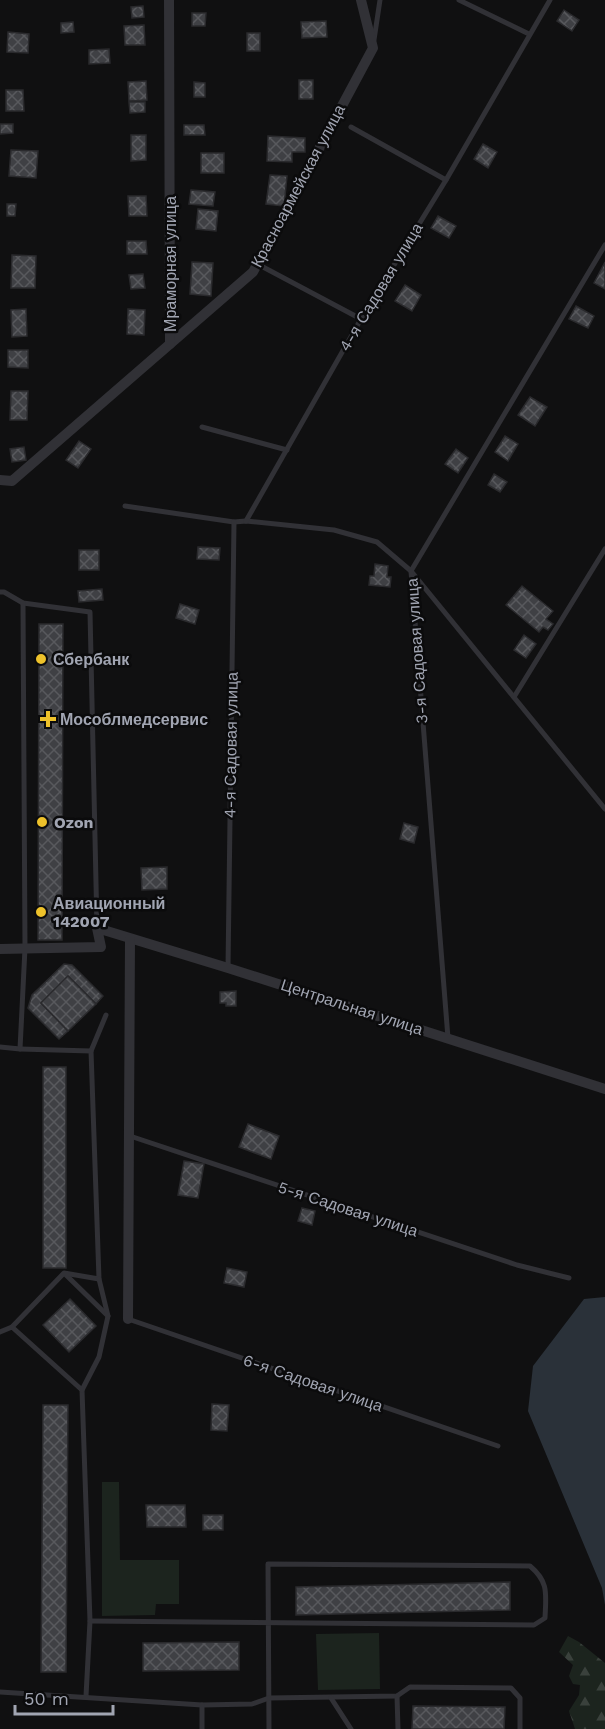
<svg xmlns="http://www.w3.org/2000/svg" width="605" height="1729" font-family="'Work Sans',sans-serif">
<defs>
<pattern id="forest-firs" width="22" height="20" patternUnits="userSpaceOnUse" patternTransform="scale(1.5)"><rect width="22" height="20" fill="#1c241e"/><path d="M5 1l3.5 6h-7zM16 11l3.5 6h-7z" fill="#3a413c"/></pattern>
<pattern id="building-cross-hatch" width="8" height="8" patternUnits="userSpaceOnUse" patternTransform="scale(1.5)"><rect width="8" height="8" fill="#3f4044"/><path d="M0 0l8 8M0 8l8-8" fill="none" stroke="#58595d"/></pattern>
</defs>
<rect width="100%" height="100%" fill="#101011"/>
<path fill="url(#forest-firs)" d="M568 1636 579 1642 605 1663V1729H575L569 1711 579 1695 580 1685 573 1684 569 1676 573 1665 559 1652Z"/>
<g fill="#1c241e">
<path d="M102 1482H119L120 1560H179V1604H156L155 1615 102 1616Z"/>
<path d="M379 1633 380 1689 318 1690 316 1634Z"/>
</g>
<path fill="#2a3139" d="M605 1297V1605L602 1588 528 1411 533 1366 584 1299Z"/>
<g fill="url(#building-cross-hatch)" stroke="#2a2a2d" stroke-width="1.5">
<path d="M143 6 144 17 132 18 131 7Z"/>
<path d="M564 10 579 20 572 31 557 21Z"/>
<path d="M192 13H206L205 26H192Z"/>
<path d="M326 21 327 37 302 38 301 22Z"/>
<path d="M73 22 74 32 61 33V23Z"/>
<path d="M144 25 145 45H125L124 26Z"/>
<path d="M8 32 29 34 28 53 7 52Z"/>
<rect x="247" y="33" width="13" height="18"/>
<path d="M109 49 110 63 89 64V50Z"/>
<rect x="299" y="80" width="14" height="19"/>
<path d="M146 81 147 100 129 101 128 82Z"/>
<path d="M194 82 205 83V97H194Z"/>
<path d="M6 90H23L24 111H6Z"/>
<path d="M129 102H145V112L130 113Z"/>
<path d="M0 124H13V133L0 134Z"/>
<path d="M184 125H204L205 135H184Z"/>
<path d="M131 135H146V160L131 161Z"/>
<path d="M268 136 305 138V152H292V162L267 161Z"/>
<path d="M483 144 497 152 488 168 474 159Z"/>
<path d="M11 150 38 151 36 178 9 176Z"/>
<rect x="201" y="153" width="23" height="20"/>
<path d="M270 175 287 176 284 206 266 204Z"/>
<path d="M191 190 215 192 213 206 189 204Z"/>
<path d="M128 196H146L147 216H129Z"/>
<path d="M7 204H16L15 216H7Z"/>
<path d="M198 209 218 211 216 231 196 229Z"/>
<path d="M438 216 456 226 449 238 431 228Z"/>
<path d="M127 241H146L147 254H127Z"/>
<path d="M12 255 36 256 35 288H11Z"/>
<path d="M192 262 213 263 211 296 190 294Z"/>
<path d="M605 262V289L594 283Z"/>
<path d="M143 274 145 288 131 289 129 275Z"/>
<path d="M405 285 421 295 412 311 395 301Z"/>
<path d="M576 306 594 316 588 328 569 319Z"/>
<path d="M26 309 27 336 12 337 11 310Z"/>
<path d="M128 309 145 310 144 335 127 334Z"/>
<path d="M8 350H28V368L8 367Z"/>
<path d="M11 391H28L27 420H10Z"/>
<path d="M530 397 547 407 535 426 518 415Z"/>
<path d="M505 436 518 444 508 461 495 452Z"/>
<path d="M79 441 91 449 78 468 66 460Z"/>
<path d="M24 447 26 460 12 462 10 449Z"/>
<path d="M456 449 468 458 458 473 445 464Z"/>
<path d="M494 474 507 482 500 492 488 485Z"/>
<path d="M198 547 220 548 219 560 197 559Z"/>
<rect x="79" y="550" width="20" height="20"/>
<path d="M375 564 388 566 387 577H391L390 587 369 585 370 576H374Z"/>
<path d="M522 586 553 611 546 619 553 624 548 630 543 627 539 632 506 605Z"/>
<path d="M102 589 103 600 79 602 78 591Z"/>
<path d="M180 604 199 610 195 624 176 618Z"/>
<path d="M39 624H63L62 940H38Z"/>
<path d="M524 635 536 644 526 658 514 650Z"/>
<path d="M404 823 418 827 414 843 400 839Z"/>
<path d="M167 867V889L142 890 141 868Z"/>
<path d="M64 964 72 965 103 996 96 1004 68 976 41 1003 68 1031 59 1039 28 1008 32 995Z"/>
<path d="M68 976 96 1004 68 1031 41 1003Z"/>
<path d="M236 991V1006H226V1003H220V992Z"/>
<rect x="43" y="1067" width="23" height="201"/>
<path d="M248 1124 279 1136 271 1159 239 1147Z"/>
<path d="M184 1161 204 1164 198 1198 178 1195Z"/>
<path d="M302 1208 315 1211 312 1225 298 1221Z"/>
<path d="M227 1268 247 1272 244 1287 224 1283Z"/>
<path d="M70 1299 96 1326 69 1352 43 1325Z"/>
<path d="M212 1404 229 1405 227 1431 211 1430Z"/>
<path d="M43 1405H68L66 1672H41Z"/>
<path d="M146 1505H185L186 1527H147Z"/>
<rect x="203" y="1515" width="20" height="15"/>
<path d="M510 1582V1610L296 1615V1587Z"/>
<path d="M239 1642V1670L143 1671V1643Z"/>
<path d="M413 1706 505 1707 504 1729H412Z"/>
</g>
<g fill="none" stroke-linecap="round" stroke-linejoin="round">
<g stroke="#313136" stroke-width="5">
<path d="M459 0 529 34"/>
<path d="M374 40 380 0"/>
<path d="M351 127 446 180"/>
<path d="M263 267 361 319"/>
<path d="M202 427 287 450"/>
<path d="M125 506 234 522 246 521 334 530 377 542 411 571 605 809"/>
<path d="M246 521 361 319 446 180 550 0"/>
<path d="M0 592H4L23 603 90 612 97 928"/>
<path d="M514 697 605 549"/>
<path d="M228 968 234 522"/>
<path d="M448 1038 411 571 605 245"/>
<path d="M0 1047 20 1049 25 948 23 603"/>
<path d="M91 1051 106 1015"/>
<path d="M130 1136 517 1265 569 1278"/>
<path d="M65 1274 108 1316"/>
<path d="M128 1319 498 1446"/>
<path d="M12 1327 64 1273 99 1279 91 1051 20 1049"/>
<path d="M0 1332 12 1327 82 1390 90 1621 86 1696"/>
<path d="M82 1390 99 1357 108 1316 99 1279"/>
<path d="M90 1621 534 1625 545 1618C546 1594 549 1582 530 1566L268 1564C268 1619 269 1674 269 1729"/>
<path d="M0 1692 202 1705 252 1704 269 1698 397 1696 410 1687 511 1688 520 1698V1729"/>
<path d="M397 1696 398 1729"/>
<path d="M331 1698 351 1729"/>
<path d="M202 1729V1705"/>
</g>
<g stroke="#313136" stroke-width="10">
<path d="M170 344 253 272 373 48 361 0"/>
<path d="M0 480 12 481 170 344 169 0"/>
<path d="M0 949 101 947 97 928 228 968 605 1089"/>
<path d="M128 1319 130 939"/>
</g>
</g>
<g fill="#eec22b" stroke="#0b0b0c" stroke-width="2">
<circle cx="41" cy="659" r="6"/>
<path d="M45 710h6v6h6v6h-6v6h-6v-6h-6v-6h6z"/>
<circle cx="42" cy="822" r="6"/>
<circle cx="41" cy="912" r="6"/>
</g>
<g text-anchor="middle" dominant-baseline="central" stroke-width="5" stroke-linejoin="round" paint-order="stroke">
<g font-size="16" fill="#a1a5b2" stroke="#0b0b0c">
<text transform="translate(298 186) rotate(-62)">Красноармейская улица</text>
<text transform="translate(170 264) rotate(-90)">Мраморная улица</text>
<text transform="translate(381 287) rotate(-59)">4-я Садовая улица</text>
<text transform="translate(417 651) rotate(-94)">3-я Садовая улица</text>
<text transform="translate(231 745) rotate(-89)">4-я Садовая улица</text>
<text transform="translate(352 1007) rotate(18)">Центральная улица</text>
<text transform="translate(348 1209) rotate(18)">5-я Садовая улица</text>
<text transform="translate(313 1383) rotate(19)">6-я Садовая улица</text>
</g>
<g font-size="16" font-weight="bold" fill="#a1a5b2" stroke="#0b0b0c" text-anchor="start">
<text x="53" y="659">Сбербанк</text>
<text x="60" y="719">Мособлмедсервис</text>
<text x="54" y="822">Ozon</text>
<text x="53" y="903">Авиационный<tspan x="53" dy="18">142007</tspan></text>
</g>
</g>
<path d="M15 1705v9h98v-9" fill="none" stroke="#a1a5b2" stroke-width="3"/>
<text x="24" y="1705" font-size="18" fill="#a1a5b2" stroke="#0b0b0c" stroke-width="4.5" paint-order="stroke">50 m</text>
</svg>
